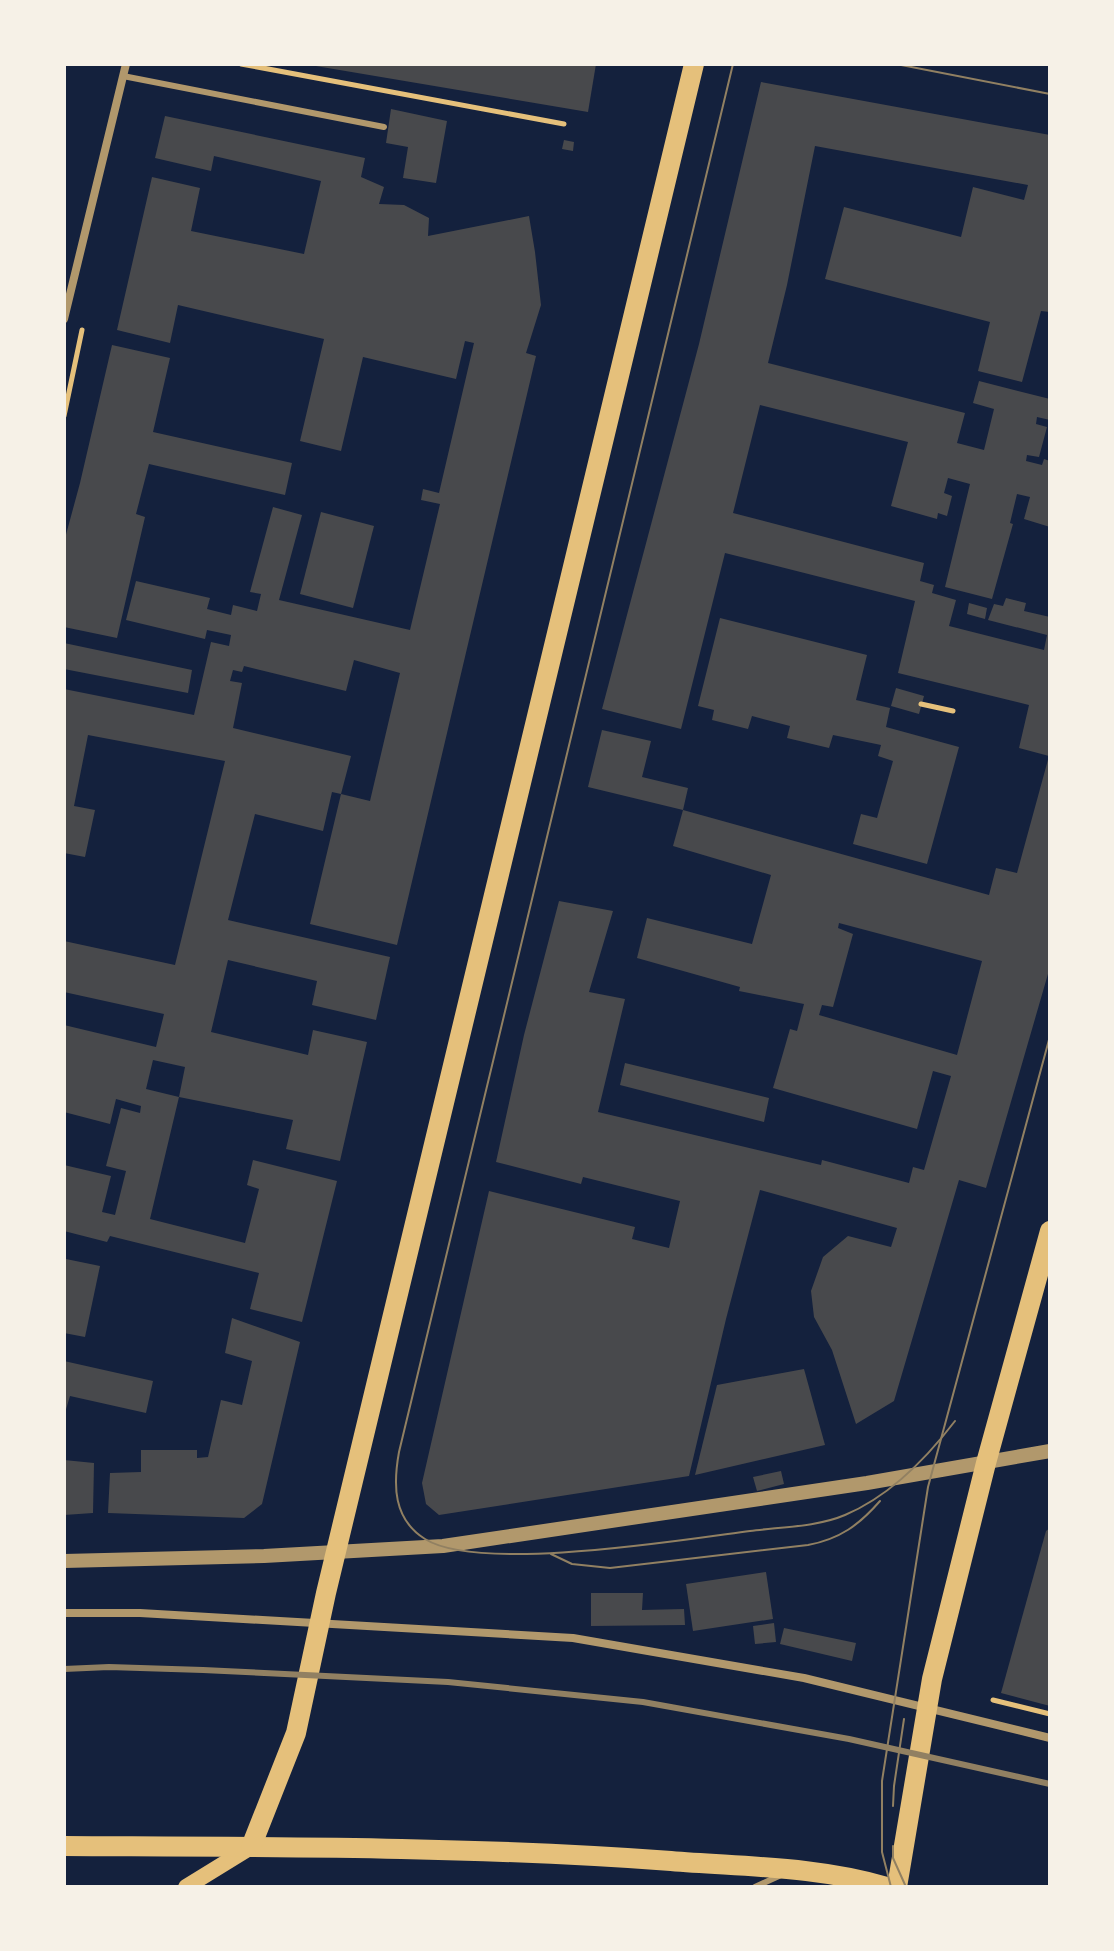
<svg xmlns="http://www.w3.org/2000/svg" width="1114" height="1951" font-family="'Nunito Sans',sans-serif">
<rect width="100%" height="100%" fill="#14213d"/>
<g fill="#48494c" fill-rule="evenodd">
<path d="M304 64H596L588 112Z"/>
<path d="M761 82 1050 135V312L1041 311 1022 382 978 371 990 322 825 279 844 207 961 237 973 187 1024 200 1028 185 815 146 787 285 768 363 965 413 957 443 984 450 994 409 973 403 979 381 1050 399V420L1037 417 1036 424 1047 427 1039 457 1027 455 1026 461 1042 465 1044 459 1050 461V527L1024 519 1030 497 1017 494 1010 523 1013 524 992 599 945 587 970 484 948 478 944 493 952 496 947 516 938 513 937 519 891 506 908 442 760 405 733 513 924 563 920 581 934 585 932 593 956 600 949 626 1044 650 1047 635 988 620 994 604 1003 606 1006 598 1026 603 1024 611 1050 617V967L986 1188 959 1180 894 1401 856 1424 832 1350 814 1317 811 1291 823 1257 848 1236 891 1247 897 1228 760 1190 726 1319 689 1476 439 1515 426 1504 422 1483 489 1191 635 1227 632 1239 669 1248 680 1201 583 1177 581 1184 496 1162 524 1035 559 901 613 911 589 992 625 999 598 1112 821 1165 822 1160 909 1183 913 1167 924 1170 951 1076 933 1071 917 1129 773 1088 790 1029 797 1031 804 1004 739 991 740 987 637 958 647 918 752 944 771 875 673 846 683 810 989 895 996 868 1017 873 1049 756 1019 748 1029 705 898 673 915 601 725 553 681 729 602 709 699 344ZM839 923 982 961 957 1055 819 1015 822 1005 833 1007 853 934 838 928Z"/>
<path d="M391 109 447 121 436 183 403 178 408 147 386 143Z"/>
<path d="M165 116 365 158 361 177 384 187 379 204 404 205 429 218 428 236 529 216 535 252 541 305 526 353 536 356 397 945 310 924 341 794 332 792 323 831 255 814 228 920 390 957 376 1020 312 1005 317 981 228 960 211 1032 308 1055 313 1030 367 1042 340 1161 286 1149 293 1120 179 1097 150 1219 245 1243 259 1189 247 1185 253 1160 337 1181 302 1322 250 1309 259 1273 110 1236 107 1242 64 1231V1165L111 1176 102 1212 115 1215 126 1171 106 1166 121 1108 140 1113 141 1106 116 1099 110 1124 64 1112V1025L156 1047 164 1014 64 992V941L175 965 225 761 88 735 74 806 95 810 85 857 64 853V689L194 715 211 642 229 646 231 635 207 630 205 639 126 620 136 581 210 598 207 609 231 615 233 605 257 611 261 594 250 592 273 507 302 515 279 600 410 630 440 504 421 500 423 489 439 493 474 343 465 341 456 379 363 357 341 451 300 441 324 339 178 305 170 343 117 330 152 177 200 188 191 231 304 254 321 181 214 156 211 171 155 158ZM354 660 400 673 370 801 341 794 351 756 233 728 242 683 230 681 233 670 242 672 244 666 346 691ZM153 1060 185 1067 179 1097 146 1089Z"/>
<path d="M564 140 574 142 573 151 562 149Z"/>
<path d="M112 345 170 358 153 432 292 463 285 495 149 464 136 514 145 517 117 638 64 627V542L80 483Z"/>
<path d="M321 512 374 526 353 608 300 594Z"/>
<path d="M969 603 987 608 985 619 967 614Z"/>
<path d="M720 618 867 655 856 700 890 708 886 727 959 747 927 864 853 844 861 814 877 818 893 761 878 756 881 745 833 735 829 748 787 738 790 726 752 716 748 729 712 720 714 710 698 706Z"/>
<path d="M64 643 192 670 188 693 64 669Z"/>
<path d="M896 688 924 696 919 714 891 706Z"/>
<path d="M602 730 651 741 642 777 688 788 683 810 588 787Z"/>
<path d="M625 1063 769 1098 764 1122 620 1085Z"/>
<path d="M66 1259 100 1266 85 1337 64 1333Z"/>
<path d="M232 1318 300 1342 262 1504 244 1518 108 1513 110 1473 141 1472V1450H197V1458L208 1457 221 1400 242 1405 252 1361 225 1353Z"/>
<path d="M64 1361 153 1381 146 1413 70 1396 64 1416Z"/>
<path d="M804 1369 825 1445 695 1475 717 1385Z"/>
<path d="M64 1460 94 1463 93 1513 64 1515Z"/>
<path d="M781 1471 784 1484 757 1491 753 1477Z"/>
<path d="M1050 1528V1706L1001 1693 1046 1531Z"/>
<path d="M766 1572 773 1619 693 1631 686 1584Z"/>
<path d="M591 1593H643L642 1610 684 1609 685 1625 591 1626Z"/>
<path d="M774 1623 776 1642 755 1644 753 1626Z"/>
<path d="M784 1628 856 1643 852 1661 780 1644Z"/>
</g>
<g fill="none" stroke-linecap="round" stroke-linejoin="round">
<g stroke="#e5c07b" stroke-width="5">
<path d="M241 64 564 124"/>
<path d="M64 416 82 330"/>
<path d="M921 704 953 711"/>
<path d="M993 1700 1050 1714"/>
</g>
<g stroke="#b1986c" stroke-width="6">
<path d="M123 76 384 127"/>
<path d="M755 1887 781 1875"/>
</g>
<g stroke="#b1986c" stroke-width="8">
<path d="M64 319 126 64"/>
<path d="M64 1613H140L573 1638 804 1678 1050 1738"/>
</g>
<path stroke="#b1986c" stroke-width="14" d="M64 1561 264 1556 443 1546 867 1483 1050 1451"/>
<path stroke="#e5c07b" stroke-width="16" d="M186 1887 251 1847"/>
<g stroke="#e5c07b" stroke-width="20">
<path d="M64 1846C266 1847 469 1846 671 1861 742 1867 818 1866 887 1887"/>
<path d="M251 1847 296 1733 326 1593 694 64"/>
<path d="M897 1887 932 1679 986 1463 1050 1231"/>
</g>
<g stroke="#918062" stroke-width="2">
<path d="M733 64 399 1452C393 1485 393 1519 425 1539 479 1573 682 1540 750 1531 780 1527 817 1527 845 1515 890 1496 926 1459 955 1421"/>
<path d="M896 64 1050 94"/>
<path d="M551 1554 572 1564 610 1568 808 1545C840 1539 859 1525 880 1501"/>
<path d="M893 1806 894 1786 904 1719"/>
<path d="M893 1846V1858L906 1887"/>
<path d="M891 1887 882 1852V1781L928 1487 1050 1036"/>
</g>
<path stroke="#918062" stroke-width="6" d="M64 1669 109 1667 203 1670 448 1682 643 1702 849 1739 1050 1784"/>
</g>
<rect width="1114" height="1951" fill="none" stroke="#f6f1e7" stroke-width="132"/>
</svg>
